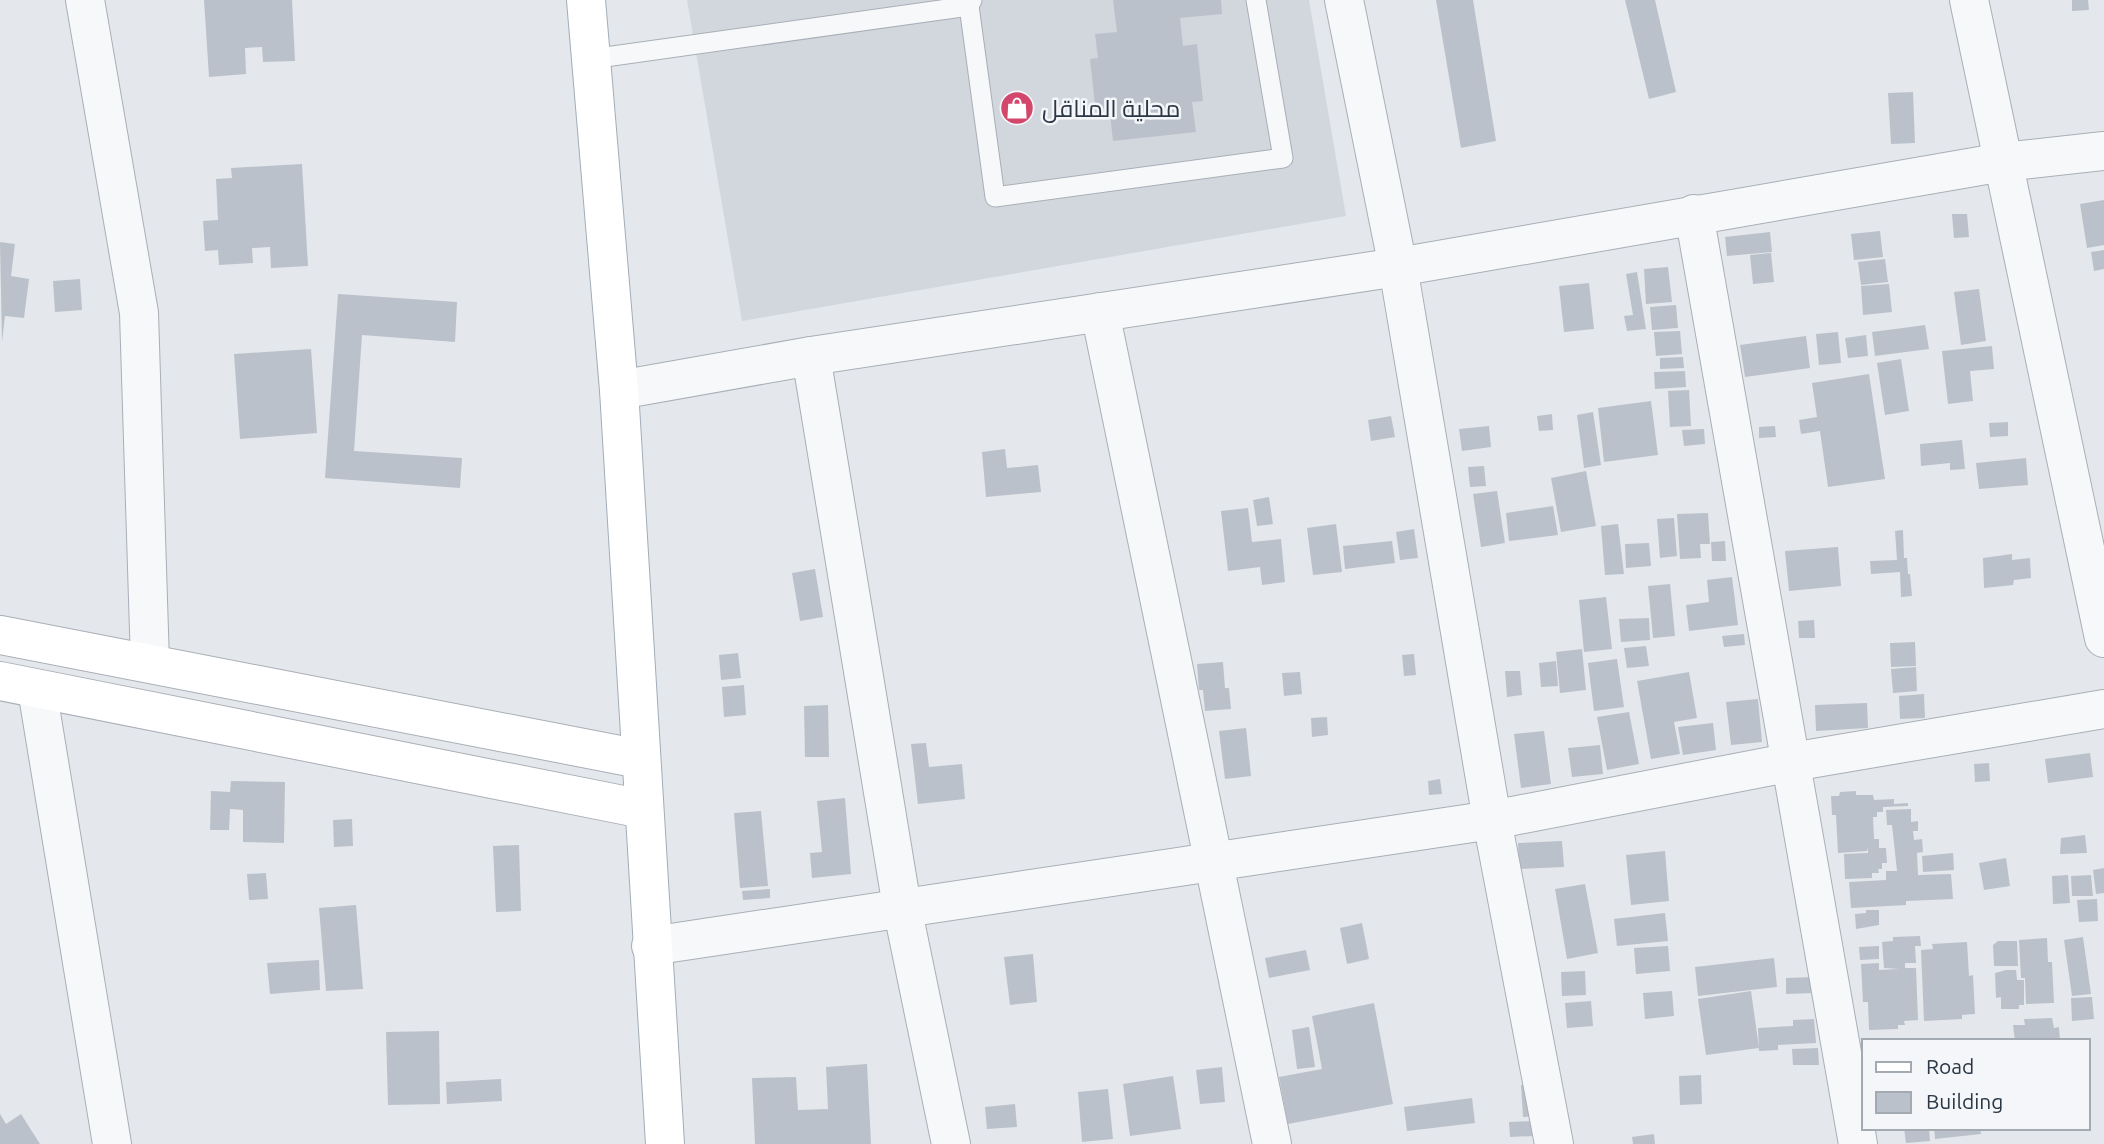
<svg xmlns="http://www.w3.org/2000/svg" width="2104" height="1144" font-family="Ubuntu,Cairo,sans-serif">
<rect width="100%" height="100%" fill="#e4e8ec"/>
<path fill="#d2d7de" d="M687 0H1309L1346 216 742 321Z"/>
<g fill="#bbc1ca">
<path d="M204 0H292L295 61 263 62 262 47 245 48 246 74 209 77Z"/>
<path d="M1113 0H1221L1222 14 1180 18 1183 46 1197 44 1203 101 1192 102 1196 132 1113 141 1110 114 1096 115 1090 59 1098 58 1095 34 1117 32Z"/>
<path d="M1436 0H1473L1496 141 1461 148Z"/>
<path d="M1625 0H1655L1676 92 1649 99Z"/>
<path d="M2072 0H2088L2089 10 2072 11Z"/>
<path d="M1913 92 1915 143 1891 144 1888 93Z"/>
<path d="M302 164 308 266 271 268 270 247 252 248 253 263 219 265 218 250 205 251 203 221 218 220 216 179 232 178 231 168Z"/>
<path d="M2104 200V245L2087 248 2080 204Z"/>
<path d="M1952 214H1967L1969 237 1954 238Z"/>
<path d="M1880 231 1883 257 1854 260 1851 234Z"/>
<path d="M1770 232 1772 252 1727 256 1725 237Z"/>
<path d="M0 242 15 244 11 276 29 279 24 318 5 316 2 342Z"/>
<path d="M2104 250V269L2094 271 2091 252Z"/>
<path d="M1771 253 1774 282 1753 284 1750 255Z"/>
<path d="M1885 259 1888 282 1861 285 1858 262Z"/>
<path d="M1668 267 1672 302 1646 304 1644 269Z"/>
<path d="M1637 272 1646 329 1627 331 1624 316 1633 315 1626 274Z"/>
<path d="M80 279 82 310 55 312 53 281Z"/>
<path d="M1589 283 1594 329 1564 332 1559 286Z"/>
<path d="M1889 284 1892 312 1863 315 1861 286Z"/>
<path d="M1979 289 1986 341 1961 345 1954 292Z"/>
<path d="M338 294 457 302 455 342 362 335 354 451 462 458 460 488 325 478Z"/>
<path d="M1676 305 1678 328 1652 330 1650 307Z"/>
<path d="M1925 325 1929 349 1875 356 1872 332Z"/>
<path d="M1680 331 1682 354 1656 356 1654 332Z"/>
<path d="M1838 332 1841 363 1819 365 1816 334Z"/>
<path d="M1866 335 1868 356 1848 358 1845 338Z"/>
<path d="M1806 336 1810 368 1745 377 1740 345Z"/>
<path d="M1992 346 1994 369 1970 371 1973 401 1948 404 1942 351Z"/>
<path d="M311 349 317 433 240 439 234 354Z"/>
<path d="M1683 357 1684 368 1660 369V358Z"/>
<path d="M1901 359 1909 411 1885 415 1877 363Z"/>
<path d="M1685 371 1686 387 1655 389 1654 372Z"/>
<path d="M1869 374 1885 479 1828 487 1820 431 1801 434 1799 420 1817 417 1812 383Z"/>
<path d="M1689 390 1691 426 1670 427 1668 391Z"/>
<path d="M1651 401 1658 455 1604 462 1598 408Z"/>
<path d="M1593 412 1601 465 1584 468 1577 415Z"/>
<path d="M1552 414 1553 430 1539 431 1537 416Z"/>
<path d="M1391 416 1395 437 1371 441 1368 420Z"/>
<path d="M2008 422V436L1990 437 1989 423Z"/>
<path d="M1489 426 1491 447 1462 451 1459 429Z"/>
<path d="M1775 426 1776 437 1759 438V427Z"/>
<path d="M1704 429 1705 444 1684 446 1682 430Z"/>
<path d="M1962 440 1965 469 1950 470V463L1921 466 1920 444Z"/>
<path d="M1005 449 1007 468 1038 465 1041 492 986 497 982 452Z"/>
<path d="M2026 458 2028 485 1979 489 1976 463Z"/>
<path d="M1484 466 1486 486 1470 487 1468 467Z"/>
<path d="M1586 471 1596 526 1561 532 1551 478Z"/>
<path d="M1497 491 1505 543 1481 547 1473 494Z"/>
<path d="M1269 497 1273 524 1257 526 1253 500Z"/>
<path d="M1553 506 1558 535 1509 541 1506 513Z"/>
<path d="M1248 508 1252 542 1281 539 1285 582 1262 585 1260 567 1228 571 1221 511Z"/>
<path d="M1708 513 1710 544H1700L1701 558 1680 559 1677 514Z"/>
<path d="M1674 518 1677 556 1660 558 1657 519Z"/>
<path d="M1336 524 1342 572 1313 575 1307 528Z"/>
<path d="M1618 524 1624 574 1605 575 1601 526Z"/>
<path d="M1414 529 1418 558 1400 560 1396 532Z"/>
<path d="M1903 530 1904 558H1907L1908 574H1910L1912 596 1901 597 1900 572 1871 574 1870 561 1897 560 1895 531Z"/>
<path d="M1392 541 1395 563 1345 569 1343 546Z"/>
<path d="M1725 541 1726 561H1712L1711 542Z"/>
<path d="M1649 543 1651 566 1626 568 1625 544Z"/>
<path d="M1838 547 1841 586 1789 591 1785 551Z"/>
<path d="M2012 554V560L2030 558 2031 578 2014 580 2013 585 1984 588 1983 558Z"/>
<path d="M815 569 823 617 800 621 792 573Z"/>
<path d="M1732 577 1738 625 1689 631 1686 605 1709 602 1707 580Z"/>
<path d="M1670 584 1675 636 1653 638 1648 586Z"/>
<path d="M1606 597 1612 649 1584 652 1579 600Z"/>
<path d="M1649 618 1650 640 1621 642 1619 619Z"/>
<path d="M1814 620 1815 638H1799L1798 621Z"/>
<path d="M1744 634 1745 645 1724 647 1722 636Z"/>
<path d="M1915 642 1916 666 1891 667 1890 643Z"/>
<path d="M1646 646 1649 666 1627 668 1624 648Z"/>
<path d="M1582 649 1586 690 1560 693 1556 652Z"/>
<path d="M738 653 741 678 721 680 719 655Z"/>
<path d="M1414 654 1416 675 1404 676 1402 655Z"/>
<path d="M1617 659 1624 707 1594 711 1588 663Z"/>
<path d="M1556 661 1558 686 1541 687 1539 663Z"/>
<path d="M1223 662 1225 688H1229L1231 709 1205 711 1203 690H1199L1197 664Z"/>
<path d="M1916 667 1917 691 1893 693 1891 669Z"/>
<path d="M1505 671H1520L1522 695 1507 697Z"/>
<path d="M1300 672 1302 694 1284 696 1282 673Z"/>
<path d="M1689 672 1697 718 1674 722 1680 754 1651 759 1637 681Z"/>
<path d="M744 685 746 715 724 717 722 687Z"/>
<path d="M1924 694 1925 718 1900 719 1899 696Z"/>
<path d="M1758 699 1762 742 1731 745 1726 702Z"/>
<path d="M1867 703 1868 728 1816 731 1815 705Z"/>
<path d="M828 705 829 757H805L804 706Z"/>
<path d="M1629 712 1639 764 1607 770 1597 717Z"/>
<path d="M1327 717 1328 735 1312 737 1311 718Z"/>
<path d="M1713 723 1716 750 1683 755 1678 727Z"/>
<path d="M1246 728 1251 776 1225 779 1219 731Z"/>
<path d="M1544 731 1551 784 1521 788 1514 734Z"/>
<path d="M926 743 929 767 962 764 965 799 918 804 911 744Z"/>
<path d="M1600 745 1603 774 1572 777 1568 748Z"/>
<path d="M2090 753 2093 777 2048 783 2045 759Z"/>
<path d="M1989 763 1990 781 1975 782 1974 764Z"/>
<path d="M1440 779 1442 794 1429 795 1428 781Z"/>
<path d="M231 781 285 782 284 843 243 842V810L230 809 229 830H210L211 791 230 792Z"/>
<path d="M1856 791V795H1873L1874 800 1894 799V804L1908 803V806L1883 807V812H1877V817H1873L1874 839H1879V848H1886L1887 863H1882V869H1878L1879 873H1872V878L1845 879 1844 854 1868 853V848L1867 851 1838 853 1836 815H1832L1831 796H1839L1840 792Z"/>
<path d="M845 798 851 874 812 878 810 853 822 852 817 801Z"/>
<path d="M1911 809V822L1918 821V831H1913L1914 840 1922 839 1923 852 1917 853 1918 875 1951 874 1953 899 1906 901V905L1851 908 1849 882 1886 880V871H1897L1892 825H1887L1886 810Z"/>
<path d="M761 811 768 886 740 888 734 813Z"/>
<path d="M352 819 353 846 334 847 333 820Z"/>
<path d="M2085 835 2087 853 2060 854 2061 838Z"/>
<path d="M1562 841 1564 867 1519 869 1518 843Z"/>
<path d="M519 845 521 911 496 912 493 846Z"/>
<path d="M1665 851 1669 901 1631 905 1626 855Z"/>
<path d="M1953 853 1954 870 1923 872 1922 856Z"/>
<path d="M2006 858 2010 886 1984 890 1979 863Z"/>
<path d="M2104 868V893L2096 894 2093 870Z"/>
<path d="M266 873 268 899 249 900 247 874Z"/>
<path d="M2068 875 2070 903 2053 904 2052 876Z"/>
<path d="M2091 875 2093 896H2072L2071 876Z"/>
<path d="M1585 884 1598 953 1567 959 1555 889Z"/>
<path d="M770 889V898L743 900 742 891Z"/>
<path d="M2097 899 2098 921 2079 922 2077 900Z"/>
<path d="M356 905 363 989 326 991 319 908Z"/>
<path d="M1866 910H1879V925L1856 929 1855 914 1866 913Z"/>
<path d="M1665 913 1668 941 1617 946 1614 919Z"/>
<path d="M1362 923 1369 959 1347 964 1340 928Z"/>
<path d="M1920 936 1921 946H1915L1916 963H1905V968H1916L1918 1020 1904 1021 1905 1025H1898V1029L1869 1030 1868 1002H1863L1861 964 1879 963V970L1899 969 1884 968 1882 942 1893 941V937Z"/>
<path d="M2083 937 2091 994 2072 996 2064 940Z"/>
<path d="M2047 938 2048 962H2052L2054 1003 2026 1004 2025 978H2021L2019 940Z"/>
<path d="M1998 941H2017L2018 966H1994L1993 945Z"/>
<path d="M1967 942 1969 976 1973 975 1975 1014 1962 1015V1019L1924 1021 1921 950 1933 949 1932 944Z"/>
<path d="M1668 946 1670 971 1636 974 1634 948Z"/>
<path d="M1879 946V959L1860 960 1859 947Z"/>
<path d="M1306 950 1310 970 1269 978 1265 958Z"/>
<path d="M1033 954 1037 1002 1010 1005 1004 957Z"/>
<path d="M1774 958 1777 987 1698 996 1695 967Z"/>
<path d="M319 960 320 990 270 994 267 963Z"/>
<path d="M2006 970H2016L2017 980H2024V1005H2019V1009H2001V997L1996 998 1995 973Z"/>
<path d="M1585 971 1586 995 1562 996 1561 972Z"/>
<path d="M1813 977 1814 993 1786 994V978Z"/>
<path d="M1672 991 1674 1016 1645 1019 1643 993Z"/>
<path d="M1751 991 1759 1048 1706 1055 1698 999Z"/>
<path d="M2092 997 2094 1019 2072 1021 2071 998Z"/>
<path d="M1591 1001 1593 1026 1567 1028 1565 1003Z"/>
<path d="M1374 1003 1393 1104 1288 1124 1279 1077 1322 1069 1312 1016Z"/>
<path d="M2052 1018 2054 1028 2059 1027 2060 1041H2015L2013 1025H2025L2024 1019Z"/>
<path d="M1814 1019 1816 1043 1778 1045V1050L1759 1051 1758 1028 1793 1026V1020Z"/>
<path d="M1309 1027 1315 1067 1297 1069 1292 1030Z"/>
<path d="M439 1031 440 1104 388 1105 386 1032Z"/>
<path d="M1818 1048 1819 1065H1793L1792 1049Z"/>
<path d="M867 1064 871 1144H755L752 1078 796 1077 798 1110 828 1109 826 1067Z"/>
<path d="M1222 1067 1225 1102 1200 1104 1196 1070Z"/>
<path d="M1701 1075 1702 1104 1680 1105 1679 1076Z"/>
<path d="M1173 1076 1181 1129 1130 1136 1123 1084Z"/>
<path d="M501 1079 502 1101 447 1104 446 1082Z"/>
<path d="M1521 1085H1534L1536 1116 1523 1117Z"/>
<path d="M1108 1089 1113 1139 1082 1142 1078 1092Z"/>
<path d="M1472 1098 1475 1123 1407 1131 1404 1107Z"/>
<path d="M1015 1104 1017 1127 987 1129 985 1107Z"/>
<path d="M0 1114 6 1124 21 1114 40 1144H0Z"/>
<path d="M1533 1121 1534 1136 1510 1137 1509 1122Z"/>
<path d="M1904 1128H1929L1930 1141 1906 1143Z"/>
<path d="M1934 1128H1980L1981 1134 1935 1139Z"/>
<path d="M1654 1134 1655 1144H1633L1632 1137Z"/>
</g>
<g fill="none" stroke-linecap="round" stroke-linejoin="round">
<g stroke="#a9afb7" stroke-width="21">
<g id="lane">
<path d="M972 0 969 6 995 197 1283 158 1256 0"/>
<path d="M591 59 969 6"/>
</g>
</g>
<g stroke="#a9afb7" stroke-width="40">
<g id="street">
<path d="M85 0 139 313 150 663"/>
<path d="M1344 0 1398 267 1492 820 1554 1144"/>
<path d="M1969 0 2104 638"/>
<path d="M1694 214 1858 1144"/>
<path d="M1100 312 1272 1144"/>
<path d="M811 356 902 907 951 1144"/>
<path d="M619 390 811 356 1398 267 2003 162 2104 151"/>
<path d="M37 689 112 1144"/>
<path d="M651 946 1492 820 1792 762 2104 709"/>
</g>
</g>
<g stroke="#a9afb7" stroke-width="40">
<g id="secondary">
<path d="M0 635 640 759"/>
<path d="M0 681 643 809"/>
</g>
</g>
<g stroke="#a2adb8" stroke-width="40">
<path id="primary" d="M586 0 619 390 665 1144"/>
</g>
<use href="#lane" stroke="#f7f8fa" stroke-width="19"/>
<use href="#street" stroke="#f7f8fa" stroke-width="38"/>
<use href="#secondary" stroke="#fff" stroke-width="38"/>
<use href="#primary" stroke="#fff" stroke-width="38"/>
</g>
<defs>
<g id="shop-disc" transform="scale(1.75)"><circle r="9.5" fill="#d2476b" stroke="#f4f6f9"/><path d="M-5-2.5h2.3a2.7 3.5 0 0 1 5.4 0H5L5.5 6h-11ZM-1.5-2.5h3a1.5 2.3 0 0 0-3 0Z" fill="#fff"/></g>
</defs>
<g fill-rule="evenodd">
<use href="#shop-disc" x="1017" y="108"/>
</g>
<g text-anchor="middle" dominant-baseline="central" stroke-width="5" stroke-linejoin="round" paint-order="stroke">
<g font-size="24" fill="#2b3745" stroke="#f4f6f9" text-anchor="start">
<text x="1042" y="108">محلية المناقل</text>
</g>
</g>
<rect x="1862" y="1039" width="228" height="91" fill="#f4f6f9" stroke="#a4aab1" stroke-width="2"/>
<rect x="1876" y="1062" width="35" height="10" fill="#ffffff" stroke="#a4aab1" stroke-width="2"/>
<text x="1926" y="1074" font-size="21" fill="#2b3745">Road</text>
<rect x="1876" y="1092" width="35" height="21" fill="#bbc1ca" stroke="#a4aab1" stroke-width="2"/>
<text x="1926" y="1109" font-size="21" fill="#2b3745">Building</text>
</svg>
